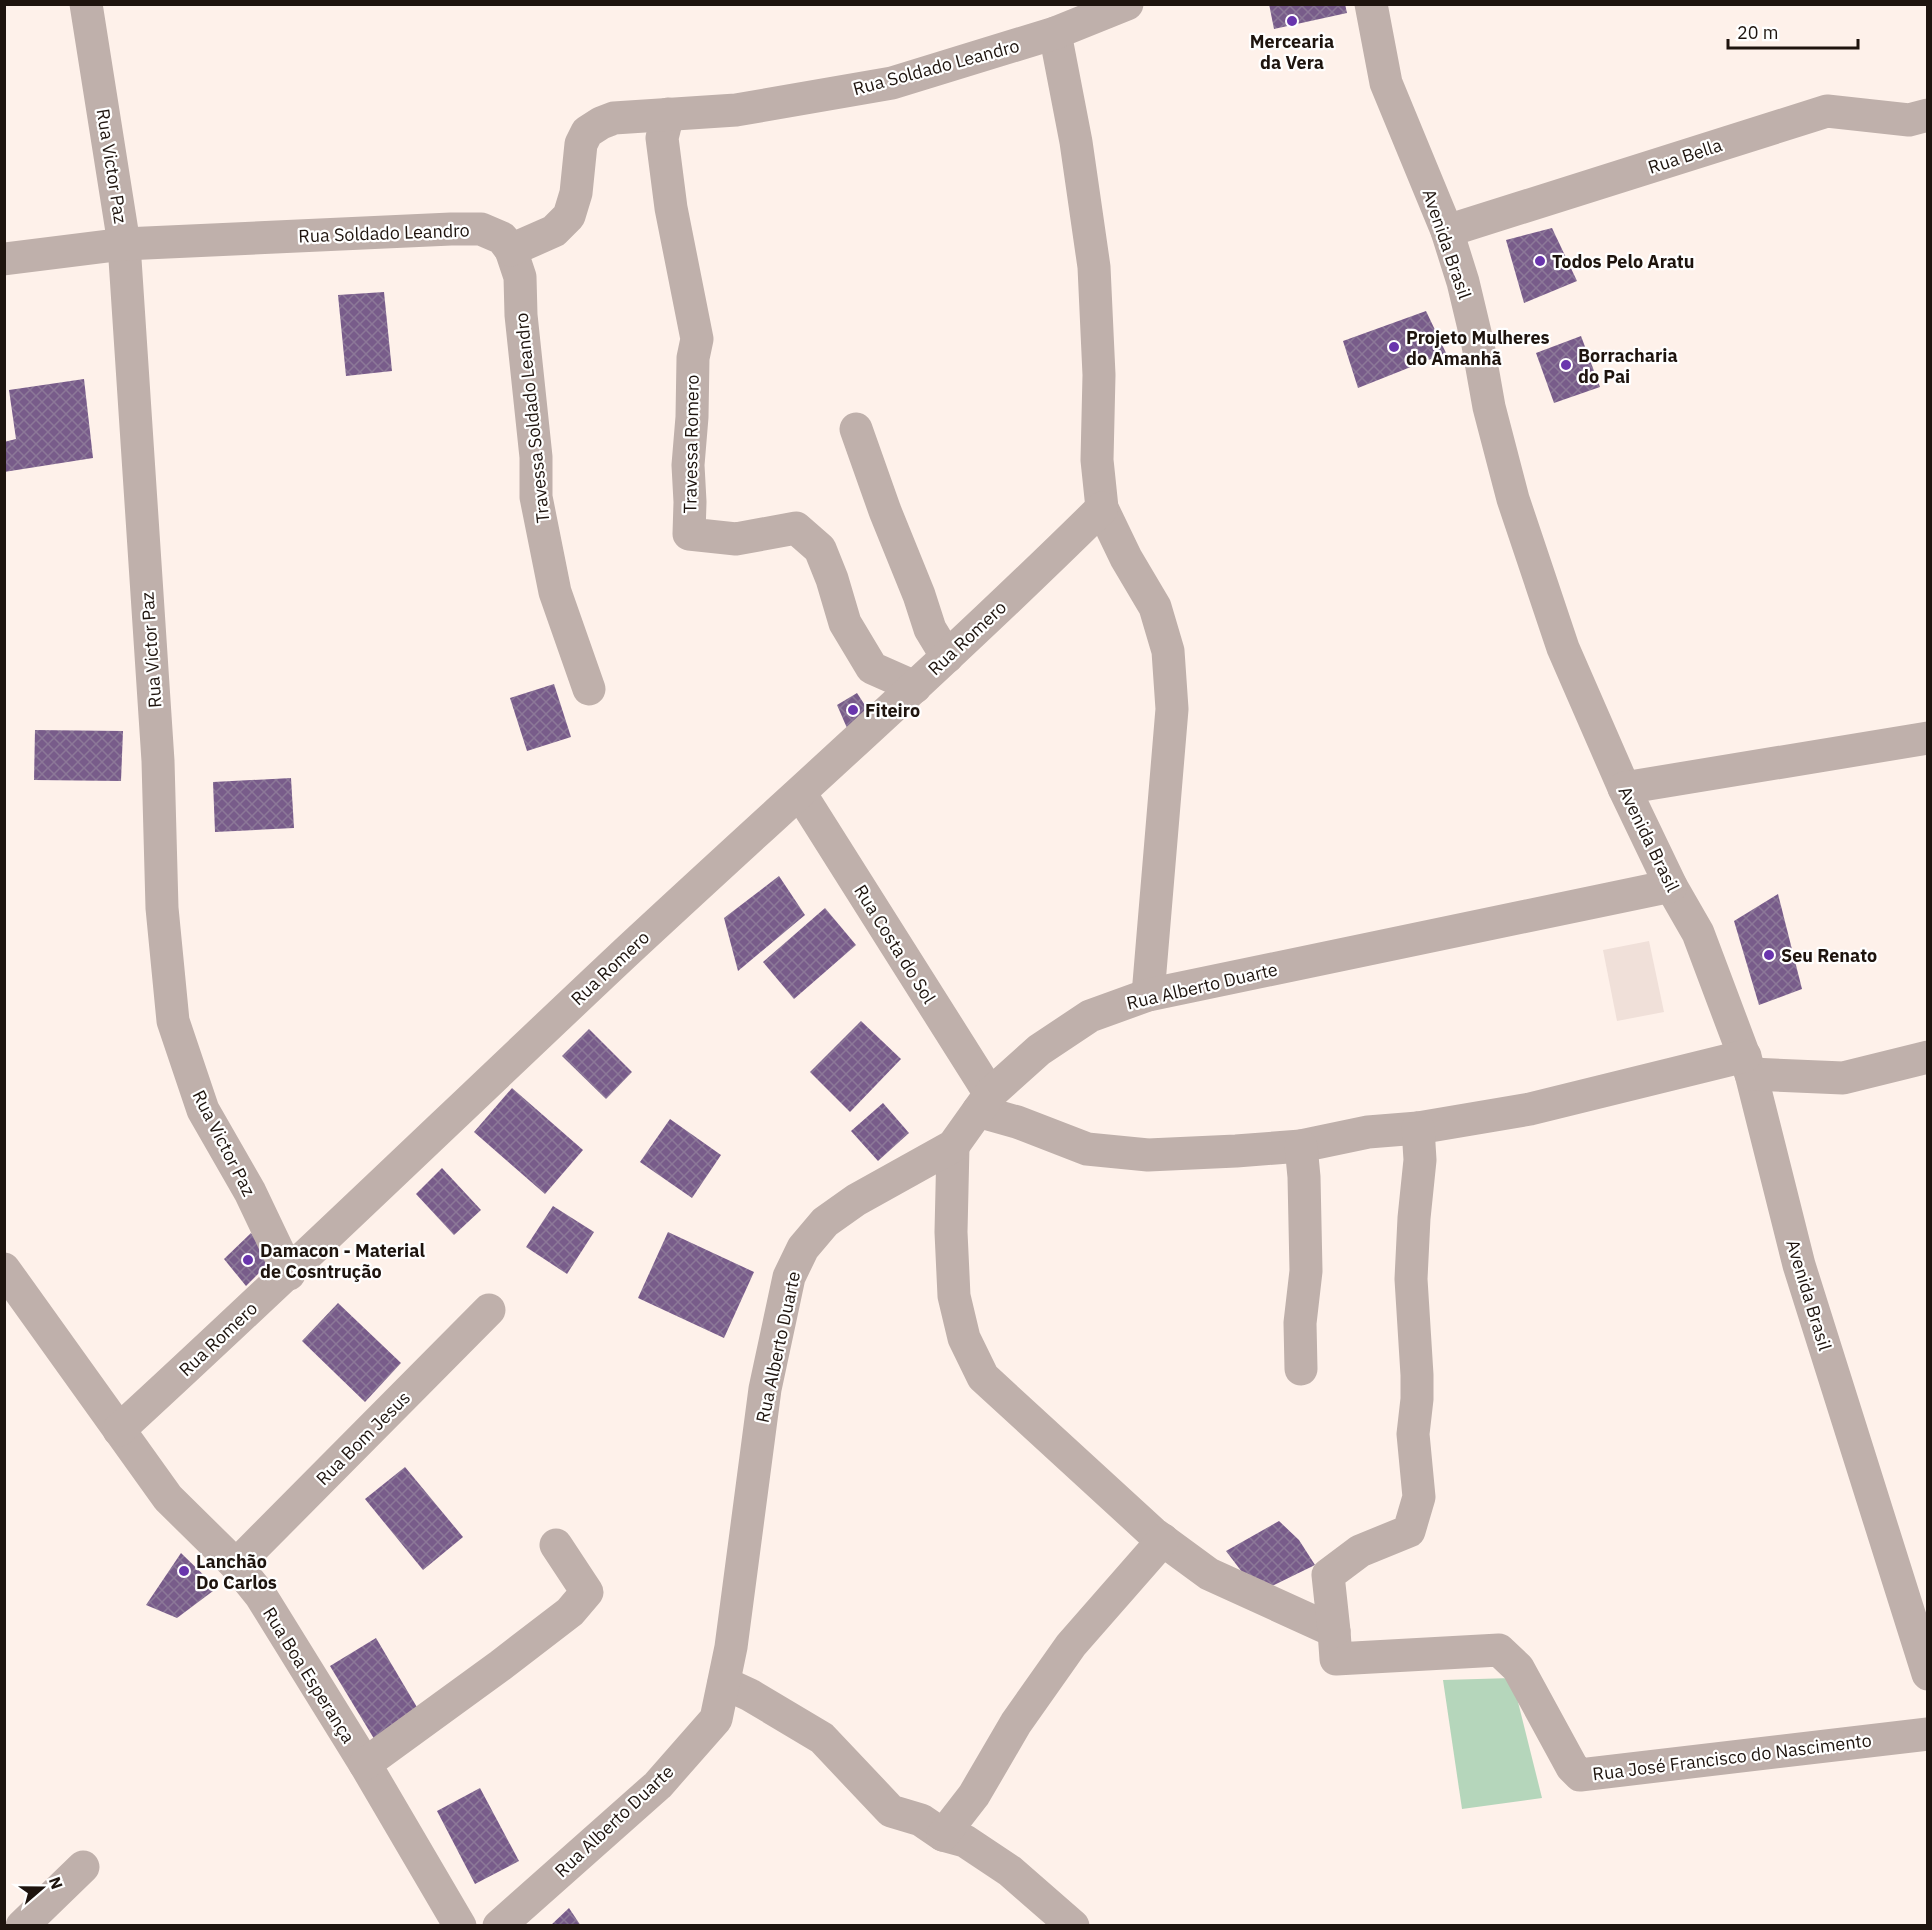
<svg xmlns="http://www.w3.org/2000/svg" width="1932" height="1930" font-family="'IBM Plex Sans',sans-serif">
<defs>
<pattern id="building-cross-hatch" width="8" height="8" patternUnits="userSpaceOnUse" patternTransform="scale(1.5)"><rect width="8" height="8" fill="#785c8a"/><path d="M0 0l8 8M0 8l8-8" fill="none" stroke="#8c7898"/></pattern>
</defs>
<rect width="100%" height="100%" fill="#fef1ea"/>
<path fill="#f0e0d9" d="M1649 941 1664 1012 1617 1021 1603 950Z"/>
<path fill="#b5d6bb" d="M1512 1678 1542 1798 1462 1809 1443 1680Z"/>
<g fill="url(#building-cross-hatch)">
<path d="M1269 4H1345L1347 13 1274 29Z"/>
<path d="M1552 228 1577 281 1524 303 1506 240Z"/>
<path d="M384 292 392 371 346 376 338 295Z"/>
<path d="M1426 311 1446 353 1358 388 1343 341Z"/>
<path d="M1581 336 1600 387 1554 403 1536 353Z"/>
<path d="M84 379 93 458 4 472V442L16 439 9 390Z"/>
<path d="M554 684 571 737 527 751 510 698Z"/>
<path d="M857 693 870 713 847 728 837 705Z"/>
<path d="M35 730 123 731 121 781 34 780Z"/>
<path d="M291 778 294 828 215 832 213 782Z"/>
<path d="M779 876 805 915 738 971 724 918Z"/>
<path d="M1778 894 1802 989 1759 1005 1734 921Z"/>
<path d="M825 908 856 945 794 999 763 962Z"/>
<path d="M861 1021 901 1059 850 1112 810 1072Z"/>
<path d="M589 1029 632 1072 606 1099 562 1056Z"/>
<path d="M512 1088 583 1150 545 1194 474 1132Z"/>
<path d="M883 1103 909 1133 878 1161 851 1131Z"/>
<path d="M670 1119 721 1155 692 1198 640 1162Z"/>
<path d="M442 1168 481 1210 454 1235 416 1194Z"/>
<path d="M553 1206 594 1232 567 1274 526 1247Z"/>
<path d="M668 1232 754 1272 724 1338 638 1298Z"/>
<path d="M251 1233 271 1261 246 1286 224 1259Z"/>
<path d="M338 1303 401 1363 365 1402 302 1341Z"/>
<path d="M405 1467 463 1537 423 1570 365 1499Z"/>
<path d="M1279 1521 1299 1540 1315 1565 1258 1593 1226 1551Z"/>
<path d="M181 1553 217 1588 177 1618 146 1605Z"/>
<path d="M376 1638 421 1714 376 1742 330 1666Z"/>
<path d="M480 1788 519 1861 475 1884 437 1811Z"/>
<path d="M569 1908 581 1926H550Z"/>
</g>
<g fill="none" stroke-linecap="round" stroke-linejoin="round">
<g stroke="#bfb0ab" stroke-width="33">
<path d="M86 4 124 244 158 761 162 908 173 1021 203 1110 250 1192 289 1274"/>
<path d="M1371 4 1386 83 1447 231 1463 282 1478 345 1489 407 1513 499 1563 648 1624 788 1671 886 1698 933 1751 1074 1799 1265 1928 1674"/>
<path d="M1055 33 1076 142 1094 267 1099 375 1097 460 1102 508 1126 558 1155 607 1168 651 1172 709 1148 995"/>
<path d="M668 114 662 138 671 208 697 339 693 358 692 417 688 465 690 502 689 534 736 539 796 528 820 549 832 579 845 623 872 668 915 687"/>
<path d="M1447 231 1827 111 1909 120 1928 115"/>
<path d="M511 250 520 277 521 315 536 457V497L555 592 589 689"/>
<path d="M4 259 124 244 451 229H481L502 238 511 250 554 231 569 216 576 193 581 144 587 132 601 123 614 118 736 110 892 83 1055 33 1127 4"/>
<path d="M856 429 885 511 919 595 930 629 947 657"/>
<path d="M1624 788 1928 738"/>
<path d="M800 793 990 1094"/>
<path d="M1751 1074 1843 1078 1928 1057"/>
<path d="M978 1111 1017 1122 1087 1149 1148 1155 1236 1151 1301 1146 1368 1132 1418 1128 1530 1109 1745 1056"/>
<path d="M953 1146 951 1232 954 1296 964 1338 983 1377 1153 1533 1209 1574 1334 1631 1336 1659 1499 1650 1518 1668 1572 1767 1580 1775 1928 1734"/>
<path d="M4 1269 168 1498 236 1565 261 1596 365 1764 460 1926"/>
<path d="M1301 1369 1300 1323 1306 1271 1304 1177 1301 1146"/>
<path d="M119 1430C289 1274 454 1114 622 956 782 807 946 662 1102 508"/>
<path d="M236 1565 489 1310"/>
<path d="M1334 1631 1328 1575 1360 1551 1409 1531 1419 1497 1413 1434 1417 1399V1375L1411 1279 1414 1218 1420 1160 1418 1128"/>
<path d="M724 1683 750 1695 822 1738 891 1811 921 1820 943 1835 965 1841 1010 1871 1073 1926"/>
<path d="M365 1764 501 1665 570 1612 587 1592 556 1545"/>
<path d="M943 1835 974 1795 1016 1723 1071 1645 1163 1540"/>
<path d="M22 1926 83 1867"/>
<path d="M499 1926 658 1785 716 1719 731 1647 765 1389 789 1277 803 1248 825 1222 856 1200 953 1146 990 1094 1039 1050 1090 1016 1148 995 1671 886"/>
</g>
</g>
<g fill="#6935ad" stroke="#fff" stroke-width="2">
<circle cx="1292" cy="21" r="6"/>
<circle cx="1540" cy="261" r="6"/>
<circle cx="1394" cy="347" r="6"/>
<circle cx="1566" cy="365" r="6"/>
<circle cx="853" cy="710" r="6"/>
<circle cx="1769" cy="955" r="6"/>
<circle cx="248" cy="1260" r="6"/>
<circle cx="184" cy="1571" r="6"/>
</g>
<g text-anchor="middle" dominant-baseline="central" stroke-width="4.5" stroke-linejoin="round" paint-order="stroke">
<g font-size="18" font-weight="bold" fill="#1e140e" stroke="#fff" text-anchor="start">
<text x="1292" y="41" text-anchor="middle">Mercearia<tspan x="1292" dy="21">da Vera</tspan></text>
<text x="1552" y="261">Todos Pelo Aratu</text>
<text x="1406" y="337">Projeto Mulheres<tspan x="1406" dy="21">do Amanhã</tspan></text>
<text x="1578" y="355">Borracharia<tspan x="1578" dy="21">do Pai</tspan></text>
<text x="865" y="710">Fiteiro</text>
<text x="1781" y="955">Seu Renato</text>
<text x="260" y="1250">Damacon - Material<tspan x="260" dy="21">de Cosntrução</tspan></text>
<text x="196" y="1561">Lanchão<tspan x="196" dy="21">Do Carlos</tspan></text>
</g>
<g font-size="18" fill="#1e140e" stroke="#fff">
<text transform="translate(936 67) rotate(-15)">Rua Soldado Leandro</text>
<text transform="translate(1685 156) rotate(-18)">Rua Bella</text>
<text transform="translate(112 166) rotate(81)">Rua Victor Paz</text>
<text transform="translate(384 233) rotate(-2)">Rua Soldado Leandro</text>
<text transform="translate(1447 244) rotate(71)">Avenida Brasil</text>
<text transform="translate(532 418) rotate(-96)">Travessa Soldado Leandro</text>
<text transform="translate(691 444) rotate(-89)">Travessa Romero</text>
<text transform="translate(967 638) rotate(-43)">Rua Romero</text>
<text transform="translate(151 650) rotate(-94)">Rua Victor Paz</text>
<text transform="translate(1649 839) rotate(64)">Avenida Brasil</text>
<text transform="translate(895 944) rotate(58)">Rua Costa do Sol</text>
<text transform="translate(610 968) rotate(-43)">Rua Romero</text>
<text transform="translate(1202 986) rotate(-13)">Rua Alberto Duarte</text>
<text transform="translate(224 1143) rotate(63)">Rua Victor Paz</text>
<text transform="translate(1809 1295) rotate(73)">Avenida Brasil</text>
<text transform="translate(218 1339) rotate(-43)">Rua Romero</text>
<text transform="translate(778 1347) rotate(-78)">Rua Alberto Duarte</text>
<text transform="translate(363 1438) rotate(-45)">Rua Bom Jesus</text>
<text transform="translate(309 1675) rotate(58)">Rua Boa Esperança</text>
<text transform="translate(1732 1757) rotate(-7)">Rua José Francisco do Nascimento</text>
<text transform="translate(614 1821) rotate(-43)">Rua Alberto Duarte</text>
</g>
</g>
<rect width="1932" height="1930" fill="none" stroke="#1e140e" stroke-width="12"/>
<g transform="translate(42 1888) rotate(70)" stroke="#ffffff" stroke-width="4.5" paint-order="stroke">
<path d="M0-4.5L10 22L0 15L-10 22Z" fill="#1e140e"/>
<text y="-9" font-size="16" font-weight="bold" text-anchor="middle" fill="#1e140e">N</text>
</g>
<path d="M1728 39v9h130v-9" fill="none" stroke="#1e140e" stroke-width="3"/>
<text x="1737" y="39" font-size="18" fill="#1e140e" stroke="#ffffff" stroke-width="4.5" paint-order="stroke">20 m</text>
</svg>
